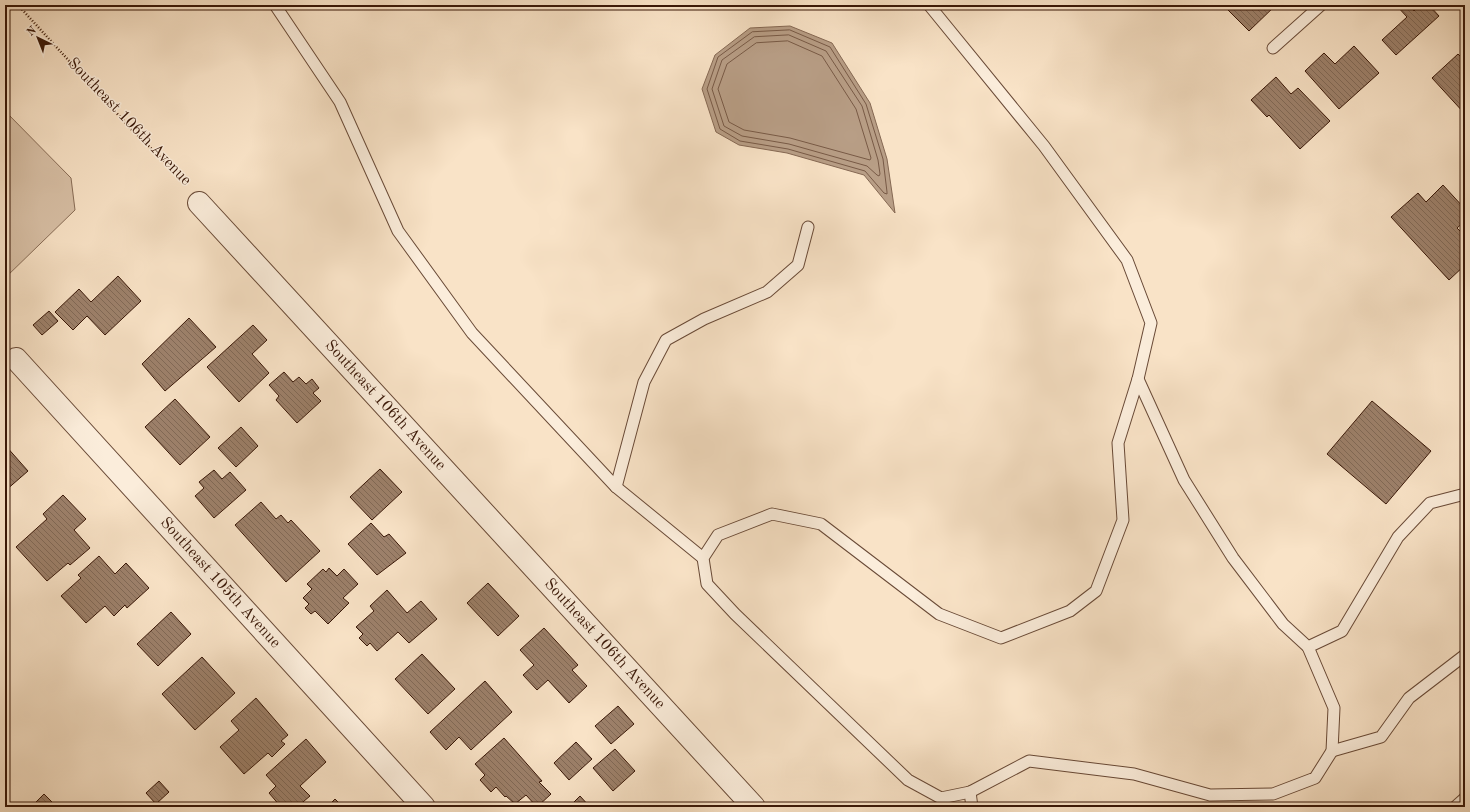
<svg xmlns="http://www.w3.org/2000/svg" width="1470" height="812" font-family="'Old Standard TT',serif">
<defs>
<pattern id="building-back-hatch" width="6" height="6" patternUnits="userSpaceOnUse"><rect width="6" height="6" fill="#9d816b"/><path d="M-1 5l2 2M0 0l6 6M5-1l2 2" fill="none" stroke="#816956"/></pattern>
</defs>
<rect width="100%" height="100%" fill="#f9e3c7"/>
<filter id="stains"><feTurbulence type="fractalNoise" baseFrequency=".005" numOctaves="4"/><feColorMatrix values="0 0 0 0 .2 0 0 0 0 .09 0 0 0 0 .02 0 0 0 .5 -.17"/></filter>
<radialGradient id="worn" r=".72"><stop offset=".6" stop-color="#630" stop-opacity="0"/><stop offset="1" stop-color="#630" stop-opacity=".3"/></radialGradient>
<path fill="#d8c0a6" stroke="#886c56" d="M5 111 71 178 75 210 5 278Z"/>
<path fill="#b89e86" stroke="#856853" d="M790 26 832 43 870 103 887 159 895 213 864 175 787 153 739 145 716 132 702 89 715 55 750 28Z"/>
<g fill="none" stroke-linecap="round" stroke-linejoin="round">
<g stroke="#785a46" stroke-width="1">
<path d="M790 30 830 47 866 104 883 159 887 192V194L884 193 865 171 788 149 740 141 720 129 707 89 718 57 752 32Z"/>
<path d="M789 35 826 51 862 106 878 160 880 174 879 176 877 175 867 166 789 144 742 136 724 126 712 89 722 60 754 37Z"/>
<path d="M788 41 822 56 856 109 871 158 870 160 790 138 744 130 729 122 718 89 727 64 756 43Z"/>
</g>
</g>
<g fill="url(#building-back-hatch)" stroke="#391707">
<path d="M1223 5H1276L1249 31Z"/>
<path d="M1396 5H1409L1414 11 1420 5H1429L1439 16 1396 55 1382 40 1407 17Z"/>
<path d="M1354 46 1379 73 1339 109 1305 71 1324 53 1335 64Z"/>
<path d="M1458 54 1465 61V114L1432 78Z"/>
<path d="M1276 77 1291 94 1298 88 1330 121 1300 149 1269 115 1267 117 1251 100Z"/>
<path d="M1443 185 1465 209V221L1457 228 1465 236V265L1449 280 1391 217 1418 193 1426 202Z"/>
<path d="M118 276 141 301 105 335 87 316 73 330 55 312 79 289 91 302Z"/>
<path d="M49 311 58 321 42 335 33 325Z"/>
<path d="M189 318 216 347 165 391 142 364Z"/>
<path d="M253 325 267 340 252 354 269 373 239 402 207 367Z"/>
<path d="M284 372 293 382 299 377 306 384 312 379 319 388 313 393 321 401 297 423 276 400 279 396 269 385Z"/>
<path d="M175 399 210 437 180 465 145 427Z"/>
<path d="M1372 401 1431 451 1386 504 1327 454Z"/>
<path d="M241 427 258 446 236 467 218 448Z"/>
<path d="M5 445 28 471 5 491Z"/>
<path d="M380 469 402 492 372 520 350 497Z"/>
<path d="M214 470 222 479 230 472 246 490 214 518 195 496 204 488 199 482Z"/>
<path d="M63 495 86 519 74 530 90 548 70 565 68 563 47 581 16 547 47 519 43 514Z"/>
<path d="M261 502 276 519 281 515 288 523 291 520 320 551 286 582 235 525Z"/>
<path d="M371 523 384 537 389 534 406 553 377 575 348 544Z"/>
<path d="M99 556 115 574 126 563 149 588 127 608 125 605 114 616 105 606 86 623 61 596 81 578 78 575Z"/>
<path d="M329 568 337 576 344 569 358 584 343 598 349 603 328 624 315 611 311 614 305 608 309 604 303 598 312 589 307 584 323 569 326 572Z"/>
<path d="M488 583 519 616 498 636 467 603Z"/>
<path d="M387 590 407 613 421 601 437 619 409 643 398 632 377 651 370 643 367 646 359 638 363 634 356 627 374 611 370 606Z"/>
<path d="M171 612 191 634 158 666 137 644Z"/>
<path d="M544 628 578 665 572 670 587 686 569 703 548 680 537 690 523 675 534 665 520 650Z"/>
<path d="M422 654 455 689 428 714 395 679Z"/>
<path d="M202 657 235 693 195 730 162 694Z"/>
<path d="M485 681 512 712 471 750 459 737 446 750 430 732Z"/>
<path d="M256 698 288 735 281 741 285 744 272 757 268 753 244 774 220 747 239 730 231 721Z"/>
<path d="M618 706 634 724 611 744 595 726Z"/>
<path d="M504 738 542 781 539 782 551 794 537 807 526 795 515 804 506 796 505 797 496 787 491 792 480 780 485 775 475 764Z"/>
<path d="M306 739 326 762 300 786 310 796 297 807H281L269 793 276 786 266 775Z"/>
<path d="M576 742 592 759 569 780 554 763Z"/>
<path d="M615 749 635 771 613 791 593 768Z"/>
<path d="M159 781 169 792 156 804 146 793Z"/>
<path d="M44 794 52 802 47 807H38L35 803Z"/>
<path d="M580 796 590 807H569Z"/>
<path d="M335 799 343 807H327Z"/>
</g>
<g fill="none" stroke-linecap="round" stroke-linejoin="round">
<g stroke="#694a37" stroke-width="13">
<g id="service">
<path d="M275 5 340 102 398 231 472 333 616 487 703 558"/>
<path d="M929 5 1044 146 1127 260 1151 323 1138 379 1118 443 1123 520 1096 591 1070 611 1001 638 939 614 821 524 772 514 718 535 703 558 707 584 735 614 908 780 941 798 970 792 1029 761 1134 774 1210 795 1273 794 1315 778 1332 751 1334 708 1308 647"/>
<path d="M1273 48 1321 5"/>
<path d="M1138 379 1184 480 1233 558 1283 624 1308 647 1342 631 1398 537 1430 503 1465 494"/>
<path d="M616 487 644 382 666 340 704 319 767 292 798 265 808 227"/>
<path d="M1332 751 1381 737 1409 698 1465 655"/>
<path d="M970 792 972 807"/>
<path d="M1455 807 1465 798"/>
</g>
</g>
<g stroke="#694a37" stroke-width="24">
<g id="minor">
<path id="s1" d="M199 203 754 807"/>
<path id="s2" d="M16 359 424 807"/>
</g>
</g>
<path stroke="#391707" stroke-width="2.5" stroke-dasharray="1 2" stroke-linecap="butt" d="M18 5 133 131 165 162 182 174 188 181"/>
<use href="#service" stroke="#fbeddb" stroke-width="11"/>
<use href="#minor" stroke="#fbeddb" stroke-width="22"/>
</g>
<g text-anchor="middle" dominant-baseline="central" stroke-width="3" stroke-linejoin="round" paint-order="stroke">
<g font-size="16" fill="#391707" stroke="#fbeddb">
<text transform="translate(129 122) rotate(46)">Southeast 106th Avenue</text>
<text stroke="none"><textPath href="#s1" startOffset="275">Southeast 106th Avenue</textPath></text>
<text stroke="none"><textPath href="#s2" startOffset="303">Southeast 105th Avenue</textPath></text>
<text stroke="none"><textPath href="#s1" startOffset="599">Southeast 106th Avenue</textPath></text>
</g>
</g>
<rect width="1470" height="812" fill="none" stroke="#f9e3c7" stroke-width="20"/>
<rect x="6" y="6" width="1458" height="800" fill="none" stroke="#391707" stroke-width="2"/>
<rect x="10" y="10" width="1450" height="792" fill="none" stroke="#391707"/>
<g transform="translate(38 38) rotate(317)" stroke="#fbeddb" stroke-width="3" paint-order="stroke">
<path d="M0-3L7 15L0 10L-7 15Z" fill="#391707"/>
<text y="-6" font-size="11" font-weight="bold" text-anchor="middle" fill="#391707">N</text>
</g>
<rect width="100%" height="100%" filter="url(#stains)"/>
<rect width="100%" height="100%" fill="url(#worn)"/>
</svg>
